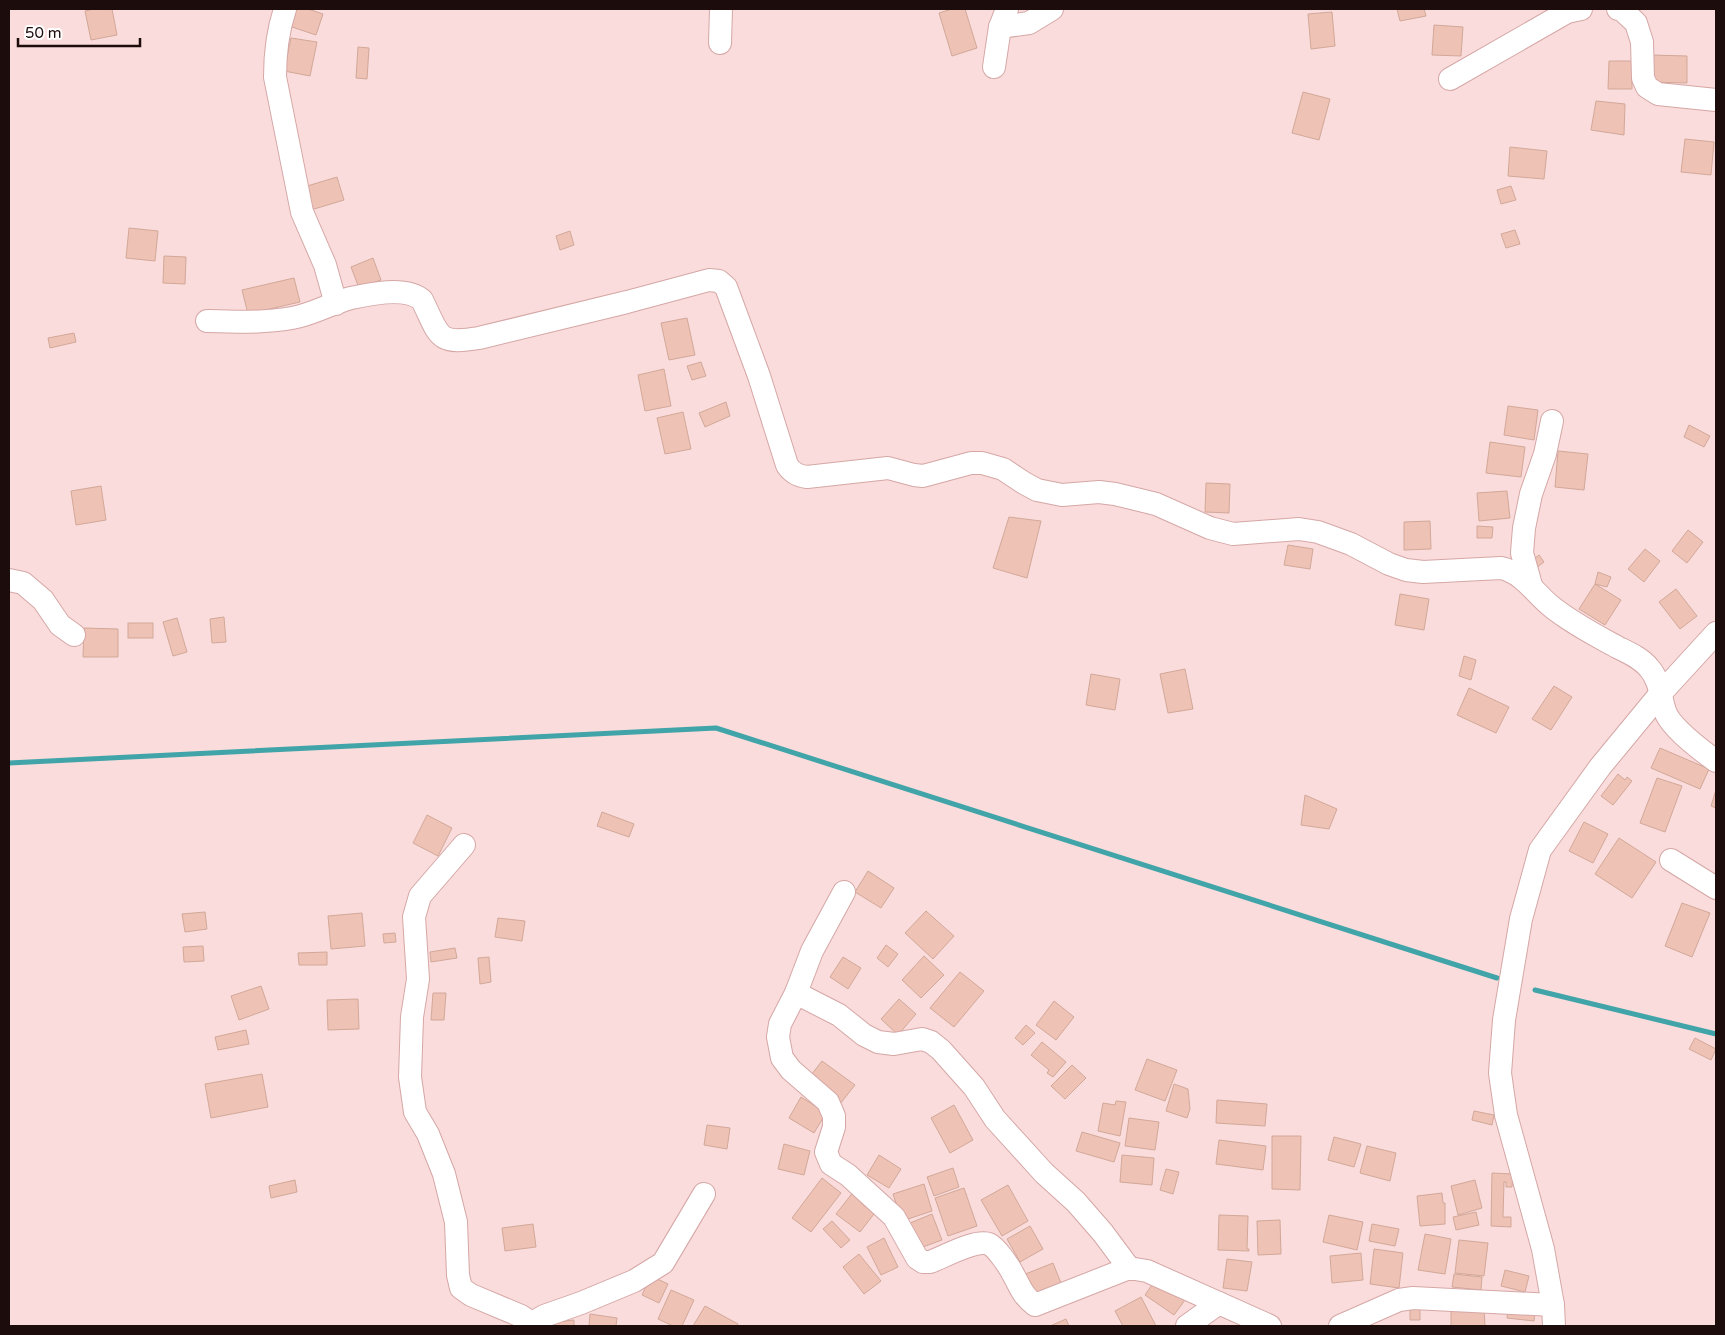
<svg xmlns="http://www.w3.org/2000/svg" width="1725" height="1335" font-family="'Varela Round',sans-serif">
<rect width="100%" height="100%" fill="#f9dcdb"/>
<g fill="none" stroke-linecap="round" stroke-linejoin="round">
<g stroke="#40a4a8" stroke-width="5">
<path d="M9 763 716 728 1497 978"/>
<path d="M1535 990 1716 1034"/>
</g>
</g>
<g fill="#eec2b4" stroke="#d2a899">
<path d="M94 9H112L117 35 91 40 85 11Z"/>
<path d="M295 9H308L323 14 316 35 289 26Z"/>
<path d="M952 9H965L977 48 952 56 939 13Z"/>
<path d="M1397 9H1424L1426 16 1400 21Z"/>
<path d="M1332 12 1335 46 1311 49 1308 14Z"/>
<path d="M1434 25 1463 27 1461 56 1432 55Z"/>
<path d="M291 38 317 42 310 76 284 71Z"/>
<path d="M358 47 369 48 367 79 356 78Z"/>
<path d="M1651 55 1687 56V83L1650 82Z"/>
<path d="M1609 61H1632V89H1608Z"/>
<path d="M1303 92 1330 99 1319 140 1292 133Z"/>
<path d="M1596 101 1625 104 1624 135 1591 130Z"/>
<path d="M1685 139 1714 142 1711 175 1681 172Z"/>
<path d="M1510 147 1547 151 1544 179 1508 176Z"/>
<path d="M337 177 344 200 311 210 304 187Z"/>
<path d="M1511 186 1516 200 1501 204 1497 190Z"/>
<path d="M129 228 158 231 155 261 126 258Z"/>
<path d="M1515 230 1520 244 1506 248 1501 234Z"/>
<path d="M570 231 574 245 560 250 556 236Z"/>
<path d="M164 256 186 257 185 284 163 283Z"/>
<path d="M373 258 381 280 359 288 351 267Z"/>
<path d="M294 278 300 302 248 314 242 290Z"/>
<path d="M687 318 695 355 669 360 661 323Z"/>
<path d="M74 333 76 342 50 348 48 338Z"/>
<path d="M701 362 706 376 692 380 687 366Z"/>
<path d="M664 369 671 406 645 411 638 375Z"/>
<path d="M726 402 730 416 705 427 699 413Z"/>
<path d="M1508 406 1538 410 1534 440 1504 435Z"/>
<path d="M683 412 691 449 665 454 657 418Z"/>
<path d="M1689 425 1710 436 1704 447 1684 437Z"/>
<path d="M1490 442 1525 447 1521 477 1486 473Z"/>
<path d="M1558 451 1588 454 1584 490 1555 487Z"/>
<path d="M1206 483 1230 484 1229 513 1205 512Z"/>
<path d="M101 486 106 520 76 525 71 491Z"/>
<path d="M1507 491 1510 518 1479 521 1477 493Z"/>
<path d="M1009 517 1041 521 1027 578 993 568Z"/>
<path d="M1430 521 1431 549 1404 550V522Z"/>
<path d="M1477 526 1493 527 1492 538H1477Z"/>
<path d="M1688 530 1703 542 1687 563 1672 551Z"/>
<path d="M1288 545 1313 549 1310 569 1284 565Z"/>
<path d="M1645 549 1660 561 1644 582 1628 569Z"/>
<path d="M1539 555 1544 562 1532 571 1527 564Z"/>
<path d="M1598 572 1611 577 1607 587 1595 584Z"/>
<path d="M1595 584 1621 600 1605 625 1579 609Z"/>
<path d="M1676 589 1697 616 1680 629 1659 602Z"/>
<path d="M1400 594 1429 599 1424 630 1395 625Z"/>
<path d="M224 617 226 642 212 643 210 619Z"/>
<path d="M177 618 187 652 173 656 163 622Z"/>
<rect x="128" y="623" width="25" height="15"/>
<path d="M84 628 118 629V657H83Z"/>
<path d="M1464 656 1476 660 1471 680 1459 676Z"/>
<path d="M1185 669 1193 709 1168 713 1160 674Z"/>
<path d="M1091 674 1120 679 1115 710 1086 705Z"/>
<path d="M1554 686 1572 697 1551 730 1532 719Z"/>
<path d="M1469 688 1509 707 1496 733 1457 715Z"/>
<path d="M1660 748 1709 769 1700 789 1651 768Z"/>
<path d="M1618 774 1625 780 1627 777 1632 781 1613 805 1601 796Z"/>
<path d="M1657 778 1682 786 1665 832 1640 823Z"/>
<path d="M1716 790V808L1711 806Z"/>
<path d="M1305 795 1337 809 1329 829 1301 825Z"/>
<path d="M602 812 634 824 629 837 597 826Z"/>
<path d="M427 815 452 828 438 856 413 843Z"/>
<path d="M1584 822 1608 834 1593 863 1569 851Z"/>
<path d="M1619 838 1656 862 1632 898 1595 874Z"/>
<path d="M868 871 894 888 881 908 855 892Z"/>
<path d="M1682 903 1710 913 1692 957 1665 946Z"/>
<path d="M926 911 954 936 933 959 905 933Z"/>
<path d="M205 912 207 929 185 932 182 914Z"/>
<path d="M362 913 365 946 331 949 328 916Z"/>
<path d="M498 918 525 921 522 941 495 937Z"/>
<path d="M395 933 396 942 384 943 383 934Z"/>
<path d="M886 945 898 954 888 967 877 958Z"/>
<path d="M203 946 204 961 184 962 183 947Z"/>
<path d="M455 948 457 958 431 962 430 952Z"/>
<path d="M327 952V965H299L298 953Z"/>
<path d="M924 956 944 975 921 998 902 980Z"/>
<path d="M489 957 491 982 480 984 478 958Z"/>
<path d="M843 957 861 968 848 989 830 977Z"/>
<path d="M960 972 984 991 954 1027 930 1008Z"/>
<path d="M261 986 269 1009 239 1020 231 996Z"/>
<path d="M433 993H446L444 1020H431Z"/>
<path d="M358 999 359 1029 328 1030 327 1000Z"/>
<path d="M899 999 916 1014 898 1035 881 1019Z"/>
<path d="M1054 1001 1074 1017 1056 1040 1036 1025Z"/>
<path d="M1026 1025 1035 1033 1023 1045 1015 1038Z"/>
<path d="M246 1030 249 1044 218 1050 215 1037Z"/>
<path d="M1695 1038 1716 1049 1711 1060 1689 1049Z"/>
<path d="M1042 1042 1066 1062 1053 1077 1047 1073 1049 1070 1031 1055Z"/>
<path d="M1147 1059 1177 1070 1165 1101 1135 1090Z"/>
<path d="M822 1061 855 1085 840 1104 808 1079Z"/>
<path d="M1072 1065 1086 1078 1065 1099 1051 1086Z"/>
<path d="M262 1074 268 1107 211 1118 205 1084Z"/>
<path d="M1174 1084 1188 1089 1190 1109 1187 1118 1166 1111Z"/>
<path d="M801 1097 826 1113 814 1133 789 1118Z"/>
<path d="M1217 1100 1267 1104 1265 1126 1216 1123Z"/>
<path d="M1116 1101 1126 1102 1120 1136 1098 1131 1103 1103 1115 1105Z"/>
<path d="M954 1105 973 1140 950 1153 931 1118Z"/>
<path d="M1474 1111 1494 1115 1492 1125 1472 1120Z"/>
<path d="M1129 1118 1159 1122 1155 1150 1125 1146Z"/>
<path d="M707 1125 730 1128 727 1149 704 1145Z"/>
<path d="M1082 1132 1120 1143 1114 1162 1076 1151Z"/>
<path d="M1272 1136H1301L1300 1190 1272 1189Z"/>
<path d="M1334 1137 1361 1144 1354 1167 1328 1160Z"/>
<path d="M1219 1140 1266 1146 1263 1170 1216 1164Z"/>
<path d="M784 1144 810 1151 804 1175 778 1169Z"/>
<path d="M1367 1146 1396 1153 1390 1181 1360 1173Z"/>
<path d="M879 1155 901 1169 889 1188 867 1175Z"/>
<path d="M1122 1155 1154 1158 1152 1185 1120 1182Z"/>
<path d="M953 1168 959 1187 934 1196 927 1177Z"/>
<path d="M1166 1169 1179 1172 1173 1194 1160 1190Z"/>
<path d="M1492 1173 1513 1174 1512 1187H1506V1182H1504L1503 1217H1511V1227L1491 1226Z"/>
<path d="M822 1178 841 1193 811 1232 792 1218Z"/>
<path d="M295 1180 297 1192 271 1198 269 1186Z"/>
<path d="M1475 1180 1482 1208 1458 1215 1451 1186Z"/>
<path d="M924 1184 932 1211 902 1221 893 1194Z"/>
<path d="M1008 1185 1028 1221 1002 1236 981 1200Z"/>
<path d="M964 1188 977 1226 948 1236 935 1198Z"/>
<path d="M854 1191 864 1199 861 1203 874 1214 860 1232 836 1214Z"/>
<path d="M1442 1193 1443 1203H1445V1224L1420 1226 1417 1196Z"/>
<path d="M1476 1212 1479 1225 1456 1230 1453 1217Z"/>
<path d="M932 1214 942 1240 920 1248 910 1223Z"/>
<path d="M1219 1215 1248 1216 1247 1249H1249V1251L1218 1250Z"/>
<path d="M1329 1215 1363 1222 1357 1250 1323 1242Z"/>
<path d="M1280 1220 1281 1254 1258 1255 1257 1221Z"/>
<path d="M832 1221 850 1240 841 1248 823 1229Z"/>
<path d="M533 1224 536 1247 505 1251 502 1228Z"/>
<path d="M1372 1224 1399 1229 1395 1246 1369 1241Z"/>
<path d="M1030 1226 1043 1249 1020 1262 1007 1239Z"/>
<path d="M1425 1234 1451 1239 1445 1274 1418 1270Z"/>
<path d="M884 1238 898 1267 881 1275 867 1247Z"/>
<path d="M1459 1240 1488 1243 1484 1276 1455 1273Z"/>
<path d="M1374 1249 1403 1253 1399 1288 1370 1284Z"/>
<path d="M1361 1253 1363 1280 1332 1283 1330 1256Z"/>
<path d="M859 1254 881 1281 864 1294 843 1267Z"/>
<path d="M1227 1259 1252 1262 1247 1291 1223 1288Z"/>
<path d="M1053 1263 1063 1288 1033 1300 1023 1275Z"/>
<path d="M1505 1270 1529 1276 1525 1292 1501 1286Z"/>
<path d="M1454 1274 1482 1277 1481 1290 1452 1287Z"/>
<path d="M651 1276 668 1284 659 1303 642 1295Z"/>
<path d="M1156 1279 1185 1300 1174 1315 1145 1295Z"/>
<path d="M671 1290 694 1300 682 1326H673L658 1319Z"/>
<path d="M1141 1297 1156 1326H1123L1115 1311Z"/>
<path d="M705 1306 738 1324 737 1326H693Z"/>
<path d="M1410 1308 1420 1309V1320H1410Z"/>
<path d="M1484 1308 1485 1326H1451V1310Z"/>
<path d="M1508 1308 1535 1312 1534 1321 1507 1318Z"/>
<path d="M590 1314 617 1318 616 1326H589Z"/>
<path d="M1066 1319 1069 1326H1050Z"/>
<path d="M574 1320V1326H547V1323Z"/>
</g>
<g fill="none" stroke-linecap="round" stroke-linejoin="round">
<g stroke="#d5a7a6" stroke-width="24">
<g id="minor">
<path d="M285 9C278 30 275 54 275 77L302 212 325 265 336 304"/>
<path d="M1618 9H1621L1636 23 1642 42 1643 78 1647 87 1658 94 1716 100"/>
<path d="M1000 27 1029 23 1052 9"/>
<path d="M720 43 721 9"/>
<path d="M994 67 1000 27 1007 9"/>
<path d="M1450 79 1567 12 1581 9"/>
<path d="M207 321C236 322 264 323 292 318 314 314 331 303 351 298 369 294 406 286 422 300 440 336 436 345 479 338L627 302 709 280 719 281 726 287 759 376 787 465C792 473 798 476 807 477L888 468 914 475 923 476 971 463H982L1003 469 1024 483 1037 490 1062 495 1099 492 1115 494 1156 504 1210 528 1233 534 1299 529 1318 532 1351 544 1389 564 1406 570 1423 572 1501 568C1524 573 1535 594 1552 607 1572 623 1595 635 1617 647 1629 653 1641 658 1649 668 1660 680 1660 696 1665 711 1670 727 1702 751 1716 761"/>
<path d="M9 580 23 583 43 600 60 625 74 635"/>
<path d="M1531 585 1522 553 1524 528 1531 494 1545 454 1552 421"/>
<path d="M464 845 420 896 414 917 418 979 412 1017 410 1077 415 1112 428 1134 444 1174 456 1222 458 1275 461 1288 471 1295 521 1316 532 1323V1326"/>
<path d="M1671 860 1716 888"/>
<path d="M844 892 812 951 796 993 780 1024 778 1037 782 1058 791 1070 828 1102 834 1116V1127L826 1152 831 1164 848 1175 894 1217 917 1258 923 1262H930C944 1257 975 1239 989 1244 996 1247 1009 1266 1013 1274 1021 1288 1022 1295 1035 1305L1129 1268 1147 1271 1270 1326"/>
<path d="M796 993 839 1015 864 1035 878 1042 894 1044 922 1039 931 1042 941 1050 974 1087 995 1119 1044 1173 1076 1202 1103 1233 1129 1268"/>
<path d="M532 1323 544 1316 581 1303 634 1281 663 1263 704 1194"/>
<path d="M1187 1326 1219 1303"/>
<path d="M1340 1326 1399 1300 1413 1298 1553 1305"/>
<path d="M1554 1326 1553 1305 1543 1249 1506 1115 1500 1073 1504 1020 1521 919 1540 850 1600 767 1661 693 1716 633"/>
</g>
</g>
<use href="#minor" stroke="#fff" stroke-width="22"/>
</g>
<rect width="1725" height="1335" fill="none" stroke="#1c0c0c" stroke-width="20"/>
<path d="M18 38v8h122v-8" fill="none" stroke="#1c0c0c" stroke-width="2.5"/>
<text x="25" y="38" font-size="15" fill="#1c0c0c" stroke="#ffffff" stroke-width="4" paint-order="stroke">50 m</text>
</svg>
